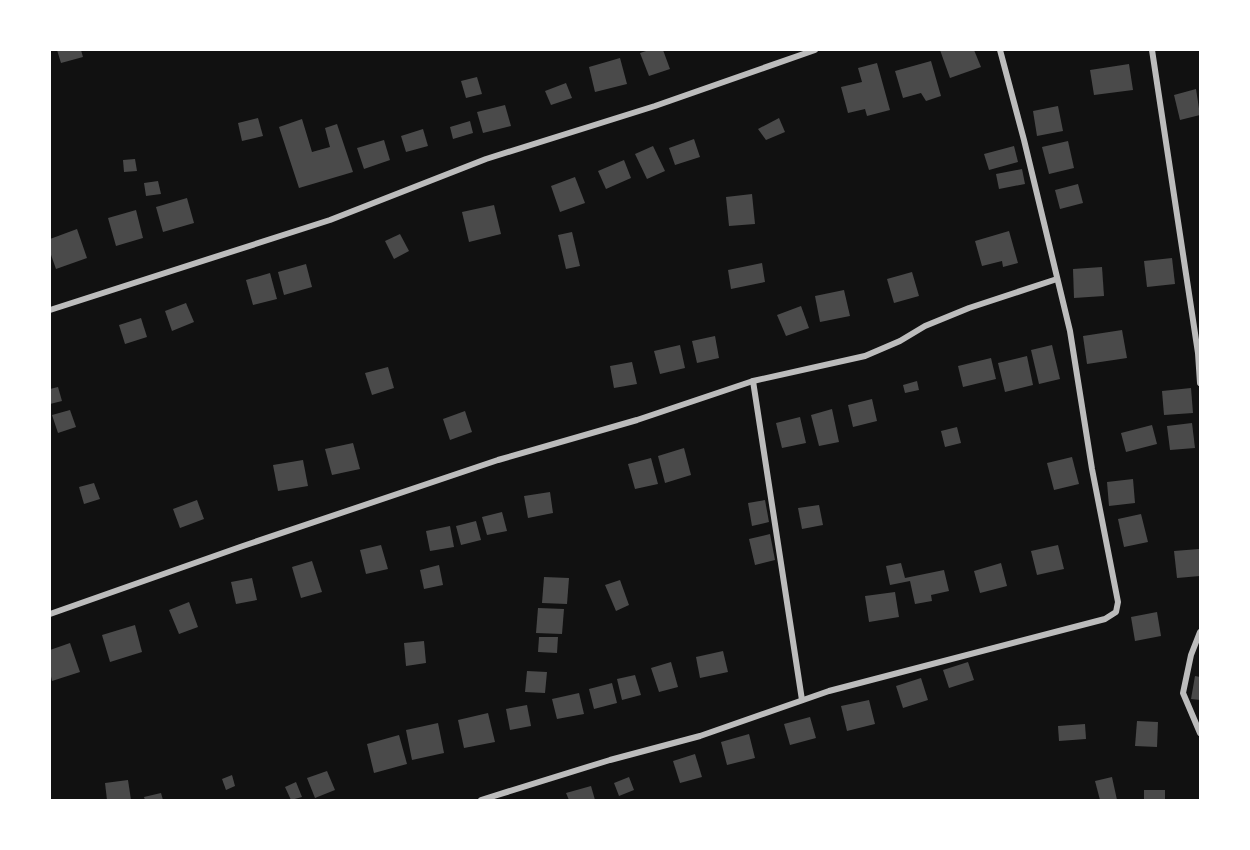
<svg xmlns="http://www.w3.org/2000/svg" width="1250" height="850" font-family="Literata,serif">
<rect width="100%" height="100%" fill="#111"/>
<g fill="#4a4a4a">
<path d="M57 50H81L83 57 61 63Z"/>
<path d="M649 50H663L670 69 649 76 640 53Z"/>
<path d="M940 50H974L981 67 950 78Z"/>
<path d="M620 58 627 84 595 92 589 67Z"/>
<path d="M931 61 941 96 926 101 921 93 903 98 895 71Z"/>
<path d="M877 63 890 110 867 116 865 109 848 113 841 87 862 82 858 68Z"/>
<path d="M1129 64 1133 90 1094 95 1090 70Z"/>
<path d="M477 77 482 94 466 98 461 81Z"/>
<path d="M566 83 572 98 551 105 545 91Z"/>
<path d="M1196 89 1200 115 1180 120 1174 95Z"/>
<path d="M505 105 511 126 483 133 477 112Z"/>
<path d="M1058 106 1063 131 1037 136 1033 111Z"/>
<path d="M258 118 263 136 242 141 238 123Z"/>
<path d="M779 118 785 132 766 140 758 129Z"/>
<path d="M302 119 312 152 330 147 325 128 337 124 353 172 299 188 279 127Z"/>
<path d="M470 121 473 133 453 139 450 127Z"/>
<path d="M423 129 428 146 406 152 401 136Z"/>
<path d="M694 139 700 157 675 165 669 148Z"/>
<path d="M384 140 390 160 364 169 357 148Z"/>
<path d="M1068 141 1074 168 1049 174 1042 147Z"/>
<path d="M653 146 665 171 647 179 635 154Z"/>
<path d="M1014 146 1018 162 989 170 984 154Z"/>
<path d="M135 159 137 171 124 172 123 160Z"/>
<path d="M624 160 631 178 606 189 598 171Z"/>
<path d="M1022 169 1025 184 999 189 996 174Z"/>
<path d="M575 177 585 203 560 212 551 186Z"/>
<path d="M158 181 161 194 146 196 144 183Z"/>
<path d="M1078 184 1083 203 1060 209 1055 190Z"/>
<path d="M752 194 755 224 729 226 726 197Z"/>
<path d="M187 198 194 223 163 232 156 207Z"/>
<path d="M494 205 501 234 469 242 462 212Z"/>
<path d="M136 210 143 238 116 246 108 218Z"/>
<path d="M77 229 87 258 56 269 50 252V239Z"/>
<path d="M1009 231 1018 263 1003 267 1002 261 982 266 975 241Z"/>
<path d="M572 232 580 266 566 269 558 235Z"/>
<path d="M400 234 409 251 394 259 385 241Z"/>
<path d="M1172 258 1175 284 1147 287 1144 261Z"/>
<path d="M762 263 765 282 731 289 728 270Z"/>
<path d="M306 264 312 287 284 295 278 272Z"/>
<path d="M1102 267 1104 296 1074 298 1073 269Z"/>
<path d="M912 272 919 296 894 303 887 279Z"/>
<path d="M270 273 277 299 253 305 246 280Z"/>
<path d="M844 290 850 316 820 322 815 296Z"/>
<path d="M186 303 194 322 172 331 165 311Z"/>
<path d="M801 306 809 328 786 336 777 315Z"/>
<path d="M141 318 147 337 125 344 119 325Z"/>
<path d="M1122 330 1127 358 1087 364 1083 336Z"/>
<path d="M715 336 719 358 697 363 692 341Z"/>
<path d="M680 345 685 368 660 374 654 351Z"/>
<path d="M1052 345 1060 379 1039 384 1031 350Z"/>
<path d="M1027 356 1033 385 1005 392 998 363Z"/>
<path d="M991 358 996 379 963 387 958 366Z"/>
<path d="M632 362 637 384 614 388 610 366Z"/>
<path d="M388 367 394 388 372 395 365 373Z"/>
<path d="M917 381 919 390 905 393 903 385Z"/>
<path d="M58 387 62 401 50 404V389Z"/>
<path d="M1191 388 1193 413 1164 415 1162 391Z"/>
<path d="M872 399 877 421 853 427 848 405Z"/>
<path d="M832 409 839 442 819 446 811 415Z"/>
<path d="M70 410 76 427 58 433 52 415Z"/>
<path d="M465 411 472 432 450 440 443 419Z"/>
<path d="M800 417 806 443 782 448 776 423Z"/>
<path d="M1192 423 1195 448 1170 450 1167 426Z"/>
<path d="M1152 425 1157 444 1126 452 1121 433Z"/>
<path d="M957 427 961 443 945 447 941 431Z"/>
<path d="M353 443 360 469 332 475 325 449Z"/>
<path d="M684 448 691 475 665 483 658 456Z"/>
<path d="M1072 457 1079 484 1054 490 1047 463Z"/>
<path d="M651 458 658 484 635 489 628 464Z"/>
<path d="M303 460 308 486 278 491 273 465Z"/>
<path d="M1133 479 1135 503 1109 506 1107 482Z"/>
<path d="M94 483 100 499 84 504 79 487Z"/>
<path d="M550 492 553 513 528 518 524 496Z"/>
<path d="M197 500 204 519 180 528 173 509Z"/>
<path d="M765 500 769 522 752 526 748 503Z"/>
<path d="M819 505 823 525 802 529 798 508Z"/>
<path d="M502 512 507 531 487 535 482 517Z"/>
<path d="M1141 514 1148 542 1124 547 1118 519Z"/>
<path d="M476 521 481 540 461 545 456 526Z"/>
<path d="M450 526 454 547 430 551 426 531Z"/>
<path d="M770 534 775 560 755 565 749 539Z"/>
<path d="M381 545 388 569 366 574 360 550Z"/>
<path d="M1058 545 1064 569 1037 575 1031 551Z"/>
<path d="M1199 549 1200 576 1177 578 1174 551Z"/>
<path d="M312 561 322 592 301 598 292 567Z"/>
<path d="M901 563 905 578 944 570 949 591 931 595 932 601 915 604 910 581 890 585 886 566Z"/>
<path d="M1001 563 1007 586 980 593 974 571Z"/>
<path d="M439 565 443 585 424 589 420 570Z"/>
<path d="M544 577 569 578 567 604 542 603Z"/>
<path d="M252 578 257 600 236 604 231 582Z"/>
<path d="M620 580 629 605 616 611 605 585Z"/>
<path d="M895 592 899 617 869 622 865 596Z"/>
<path d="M189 602 198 627 179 634 169 610Z"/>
<path d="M538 608 564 609 562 634 536 633Z"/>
<path d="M1157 612 1161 636 1135 641 1131 617Z"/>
<path d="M135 625 142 652 110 662 102 635Z"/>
<path d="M539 637H558L557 653 538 652Z"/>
<path d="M424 641 426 663 406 666 404 643Z"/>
<path d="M70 643 80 672 52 681 50 672V650Z"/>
<path d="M723 651 728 672 700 678 696 657Z"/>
<path d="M671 662 678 687 659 692 651 668Z"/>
<path d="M968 662 974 680 949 688 943 670Z"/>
<path d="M527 671 547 672 545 693 525 692Z"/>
<path d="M635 675 641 695 622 700 617 679Z"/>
<path d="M1195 676 1200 677V700L1191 699Z"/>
<path d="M921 678 928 700 903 708 896 686Z"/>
<path d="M612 683 617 703 594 709 589 689Z"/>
<path d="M579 693 584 714 557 719 552 699Z"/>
<path d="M869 700 875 724 847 731 841 706Z"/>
<path d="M527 705 531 726 510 730 506 709Z"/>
<path d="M488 713 495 742 464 748 458 720Z"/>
<path d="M810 717 816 738 790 745 784 724Z"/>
<path d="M1137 721 1158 722 1157 747 1135 746Z"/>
<path d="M438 723 444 753 412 760 406 730Z"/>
<path d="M1085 724 1086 739 1059 741 1058 726Z"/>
<path d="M749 734 755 758 727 765 721 742Z"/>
<path d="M399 735 407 764 374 773 367 744Z"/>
<path d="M695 754 702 777 680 783 673 761Z"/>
<path d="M327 771 335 790 315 798 307 778Z"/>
<path d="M232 775 235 786 226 790 222 779Z"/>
<path d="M629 777 634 790 619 796 614 783Z"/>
<path d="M1112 777 1117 800H1100L1095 781Z"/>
<path d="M128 780 131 800H107L105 783Z"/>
<path d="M296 782 302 797 291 800 285 787Z"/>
<path d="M591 786 595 800H569L566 793Z"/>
<rect x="1144" y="790" width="21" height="10"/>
<path d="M161 793 163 800H145L144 797Z"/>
</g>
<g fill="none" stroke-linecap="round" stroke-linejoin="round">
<g stroke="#bcbcbc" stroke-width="6">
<path d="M1152 50 1198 353 1200 383"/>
<path d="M50 310 330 220 486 159 655 106 815 50"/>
<path d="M753 381 802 700"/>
<path d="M50 614 243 546 498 460 637 420 753 381 865 356 900 341 925 326 969 308 1057 279"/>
<path d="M1200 632 1191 655 1183 693 1200 733"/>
<path d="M481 800 610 760 700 736 829 691 1105 619 1116 612 1118 602 1092 469 1070 331 1024 140 1000 50"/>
</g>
</g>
<rect width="1250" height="850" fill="none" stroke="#ffffff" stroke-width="102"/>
</svg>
